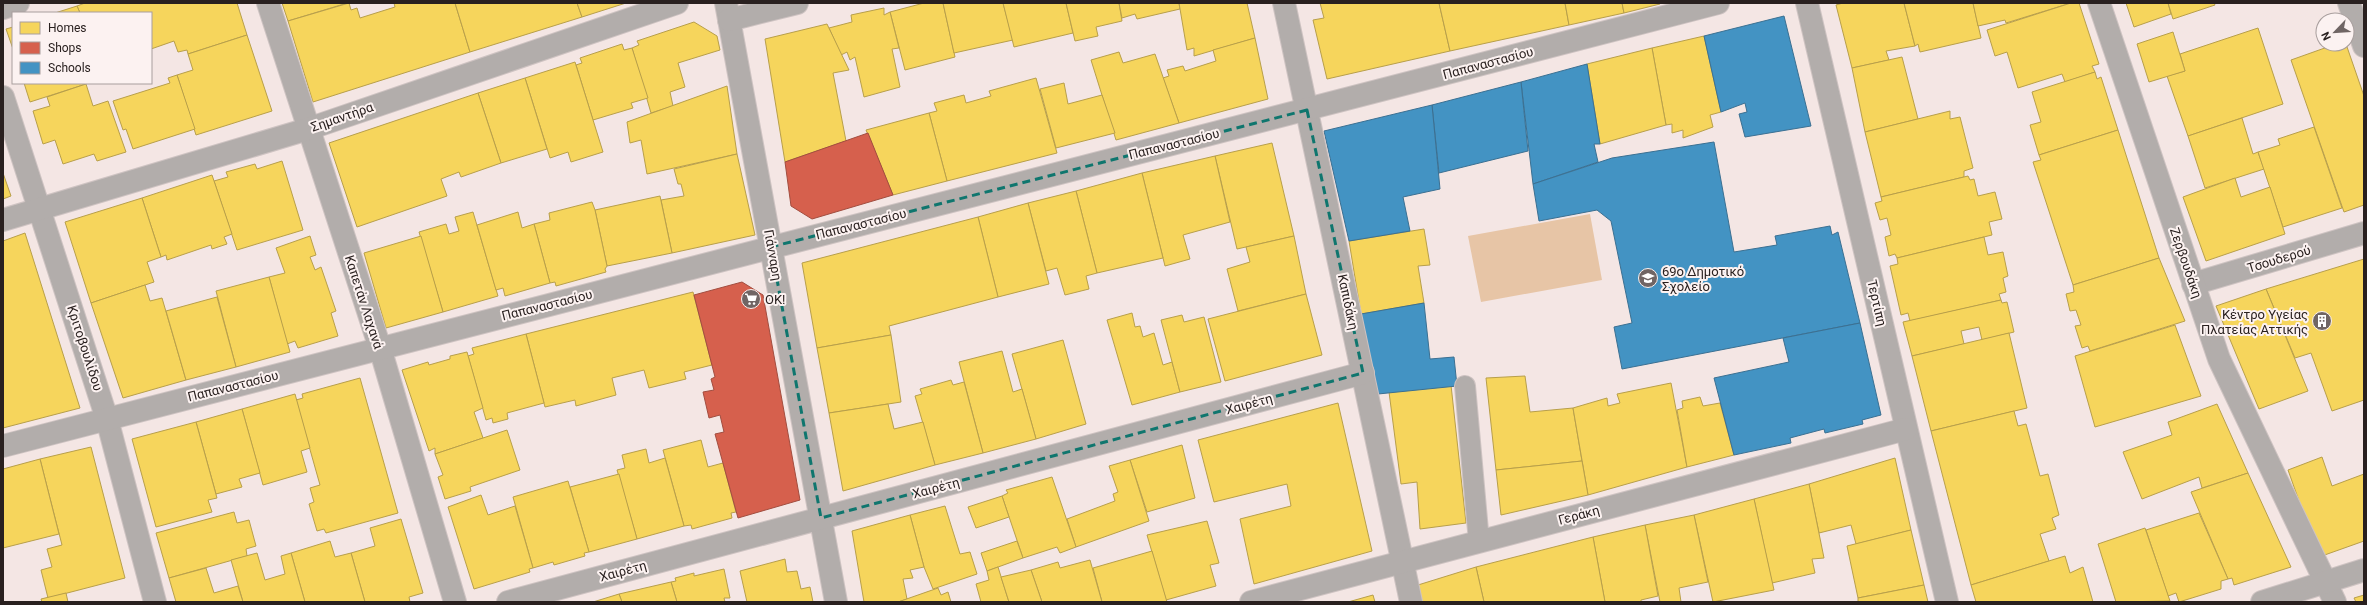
<svg xmlns="http://www.w3.org/2000/svg" width="2367" height="605" font-family="Roboto,sans-serif">
<rect width="100%" height="100%" fill="#f4e6e4"/>
<path fill="#e7c5a6" d="M1590 214 1602 280 1481 302 1468 236Z"/>
<g fill="#f6d55c" stroke="#b89f4a">
<path d="M85 3H237L247 35 188 54 187 50 178 52 174 41 151 49V13H80L77 6Z"/>
<path d="M282 3H343L344 4 288 21Z"/>
<path d="M349 3 351 10 357 8 360 18 395 7 394 3H455L470 52 313 102 288 21Z"/>
<path d="M455 3H577L582 17 470 52Z"/>
<path d="M577 3H626L582 17Z"/>
<path d="M924 3H943L955 57 905 70 890 12Z"/>
<path d="M943 3H1003L1013 40 954 53Z"/>
<path d="M1003 3H1066L1073 33 1014 47Z"/>
<path d="M1066 3H1119L1122 21 1096 27 1098 36 1075 41Z"/>
<path d="M1119 3H1179L1180 9 1137 19 1135 14 1122 18Z"/>
<path d="M1179 3H1247L1255 38 1194 56V48L1187 50Z"/>
<path d="M1320 3H1439L1450 51 1327 79 1313 20 1324 18Z"/>
<path d="M1439 3H1565L1569 25 1450 51Z"/>
<path d="M1565 3H1622L1624 13 1569 25Z"/>
<path d="M1622 3H1660V4L1624 13Z"/>
<path d="M1843 3H1904L1915 46 1886 51 1889 60 1852 68 1836 5Z"/>
<path d="M1904 3H1973L1981 38 1920 52 1918 44 1915 46Z"/>
<path d="M1973 3H2071L2006 23 2005 20 1978 26Z"/>
<path d="M2071 3H2079L2099 64 2092 66 2095 72 2065 82 2062 74 2018 88 2007 52 1995 56 1987 30Z"/>
<path d="M2126 3H2168L2171 14 2134 27Z"/>
<path d="M2168 3H2214L2215 5 2173 19Z"/>
<path d="M77 6 80 13H55Z"/>
<path d="M884 8V15L890 12 899 48 892 49 900 87 864 97 855 57 850 60 847 52 841 55 829 28 852 22 851 15Z"/>
<path d="M694 22 717 36 720 50 678 63 685 87 670 92 673 106 651 113 632 48 639 45 637 41Z"/>
<path d="M827 24 849 70 833 73 846 141 785 162 765 39Z"/>
<path d="M13 27V49L6 29Z"/>
<path d="M2258 28 2283 104 2188 136 2167 76 2185 71 2180 54Z"/>
<path d="M2173 32 2185 71 2149 82 2137 44Z"/>
<path d="M247 35 272 111 196 135 177 75 193 70 188 54Z"/>
<path d="M1704 36 1721 112 1710 115 1713 127 1683 138V130L1672 133V124L1666 125 1652 48Z"/>
<path d="M1255 38 1268 99 1179 123 1163 78 1169 76 1167 70 1183 66 1185 71 1216 61 1213 50Z"/>
<path d="M622 44 624 50 632 48 648 98 631 103 633 108 593 120 576 65 582 63 580 58Z"/>
<path d="M2336 44H2346L2364 96V205L2344 212 2291 60Z"/>
<path d="M1652 48 1666 125 1600 144 1587 64Z"/>
<path d="M1119 52 1123 63 1155 54 1179 123 1116 140 1091 60Z"/>
<path d="M1902 57 1918 119 1865 132 1852 68Z"/>
<path d="M575 62 603 152 571 162 568 152 550 158 525 78Z"/>
<path d="M2095 72 2097 79 2101 77 2118 130 2039 155 2030 125 2041 122 2032 92Z"/>
<path d="M177 75 195 129 133 149 126 129 123 130 113 101 170 83 168 78Z"/>
<path d="M525 78 547 149 501 163 478 93Z"/>
<path d="M1036 78 1057 153 947 181 929 113 937 111 934 103 964 95 966 103 991 96 989 91Z"/>
<path d="M24 83H86V84L30 102Z"/>
<path d="M1064 83 1068 104 1102 95 1115 133 1056 148 1040 89Z"/>
<path d="M86 84 93 106 108 101 126 152 97 161 94 154 63 164 55 140 43 144 33 111 50 106 47 97Z"/>
<path d="M727 86 737 154 647 174 641 140 630 143 627 122Z"/>
<path d="M478 93 501 163 461 177 459 172 441 179 447 196 357 227 329 143Z"/>
<path d="M1950 111V119L1960 117 1973 168 1964 171V177L1881 197 1865 132Z"/>
<path d="M929 113 947 181 893 195 866 130Z"/>
<path d="M2242 118 2253 154 2258 152 2264 169 2205 188 2188 136Z"/>
<path d="M2314 127 2342 208 2283 227 2258 152 2280 145 2278 139Z"/>
<path d="M2118 130 2159 258 2073 285 2033 162 2041 160 2039 155Z"/>
<path d="M1272 143 1294 236 1237 249 1215 156Z"/>
<path d="M737 154 755 235 672 253 661 200 684 196 681 184H678L674 169Z"/>
<path d="M1215 156 1230 222 1183 235 1190 259 1165 266 1142 173Z"/>
<path d="M282 161 303 230 237 250 214 181 228 177 226 172 255 164 257 169Z"/>
<path d="M3 173 11 196 3 199Z"/>
<path d="M1142 173 1163 258 1097 273 1076 191Z"/>
<path d="M212 175 232 234 224 237 227 244 212 249 211 245 167 260 166 255 161 257 142 198Z"/>
<path d="M1968 176 1970 180 1974 179 1978 196 1995 192 2002 219 1989 222 1992 235 1897 258 1895 254 1889 256 1885 237 1891 235 1887 218 1880 220 1875 203 1882 201 1881 197Z"/>
<path d="M2235 178 2241 197 2270 187 2285 234 2206 261 2183 197Z"/>
<path d="M1076 191 1097 273 1086 276 1089 289 1065 295 1057 268 1046 271 1028 203Z"/>
<path d="M660 196 672 253 607 266 595 210Z"/>
<path d="M142 198 161 257 147 262 154 282 91 303 65 222Z"/>
<path d="M592 202 595 210 607 266 605 269 606 272 556 286 555 282 550 283 534 224 550 220 549 213Z"/>
<path d="M1028 203 1049 284 998 297 978 217Z"/>
<path d="M473 212 498 296 443 312 419 232 446 224 449 234 459 231 455 217Z"/>
<path d="M518 212 522 228 534 224 550 283 505 296 503 288 496 290 477 225Z"/>
<path d="M978 217 998 297 889 326 891 335 817 348 802 263Z"/>
<path d="M1424 229 1430 265 1418 266 1424 303 1361 314 1349 241Z"/>
<path d="M25 233 80 408 3 428V241Z"/>
<path d="M310 236 316 255 310 257 315 270 321 267 336 311 331 313 338 336 298 348 295 341 287 344 269 277 285 273 276 248Z"/>
<path d="M421 236 443 312 386 328 364 253Z"/>
<path d="M1294 236 1306 294 1238 311 1227 269 1250 262 1246 247Z"/>
<path d="M1984 237 1988 255 2003 252 2008 276 2003 278 2006 292 1999 294 2001 300 1910 321 1908 313 1901 315 1890 266 1898 264 1897 258Z"/>
<path d="M2159 258 2185 321 2090 351 2088 346 2082 348 2075 326 2081 325 2076 310 2070 311 2066 294 2074 292 2073 285Z"/>
<path d="M2364 259V400L2332 411 2311 353 2295 358 2266 289Z"/>
<path d="M269 277 290 352 236 367 216 291Z"/>
<path d="M145 285 150 301 162 298 186 380 123 398 91 303Z"/>
<path d="M2266 289 2308 391 2259 409 2216 306Z"/>
<path d="M693 292 712 365 684 372 686 379 649 388 644 370 612 378 616 395 576 406 575 400 545 407 526 334Z"/>
<path d="M1306 294 1322 355 1225 381 1208 319Z"/>
<path d="M217 297 236 367 186 380 166 311Z"/>
<path d="M2001 300 2002 303 2007 302 2014 332 1982 340 1979 327 1961 331 1964 344 1912 356 1903 322Z"/>
<path d="M1132 313 1135 327 1140 326 1143 337 1154 333 1163 365 1172 362 1180 392 1132 405 1107 320Z"/>
<path d="M1182 315 1184 322 1204 317 1221 382 1180 392 1161 320Z"/>
<path d="M2175 325 2201 396 2095 427 2075 356Z"/>
<path d="M2009 333 2027 408 1931 431 1912 356Z"/>
<path d="M526 334 544 403 507 413 508 419 493 423 492 418 486 420 468 356 474 354 472 348Z"/>
<path d="M891 335 901 402 829 413 817 348Z"/>
<path d="M1063 340 1086 424 1036 439 1012 354Z"/>
<path d="M1002 351 1013 392 1022 389 1036 439 983 453 959 362Z"/>
<path d="M467 352 483 408 474 412 483 438 435 454V448L429 451 402 370 428 362 429 365 450 359V356Z"/>
<path d="M1525 376 1530 412 1573 408 1582 461 1496 470 1486 378Z"/>
<path d="M360 378 398 513 326 533 324 529 317 531 309 504 314 502 310 488 320 485 296 400 303 398 302 394Z"/>
<path d="M951 380 953 385 964 382 983 453 935 465 915 396 922 394 920 389Z"/>
<path d="M1671 383 1687 467 1588 495 1573 408 1607 398 1608 406 1620 403 1617 394Z"/>
<path d="M1451 385 1466 523 1420 529 1417 482 1401 484 1389 392Z"/>
<path d="M295 394 310 448 301 451 307 472 263 485 242 409Z"/>
<path d="M1700 397 1703 406 1720 403 1734 455 1687 467 1677 410 1683 408 1682 401Z"/>
<path d="M1338 403 1372 551 1254 584 1240 519 1291 506 1287 484 1214 502 1198 440Z"/>
<path d="M888 404 894 429 923 422 935 465 843 491 829 413Z"/>
<path d="M2217 404 2248 473 2202 488 2199 477 2142 499 2123 452 2172 435 2168 422Z"/>
<path d="M242 409 260 473 239 479 242 487 216 494 196 422Z"/>
<path d="M2014 411 2018 426 2026 424 2040 476 2048 474 2059 515 2052 518 2056 529 2040 534 2049 561 1971 585 1931 431Z"/>
<path d="M196 422 217 498 208 500 212 512 156 527 132 439Z"/>
<path d="M507 430 520 470 470 487 471 491 445 499 438 477 443 475 435 454Z"/>
<path d="M701 440 708 467 723 463 736 512 731 513 732 518 692 529 691 525 684 526 663 450Z"/>
<path d="M1182 445 1195 498 1147 512 1130 460Z"/>
<path d="M91 447 125 578 48 598 41 570 52 567 47 549 62 545 40 459Z"/>
<path d="M646 449 649 463 665 458 684 526 637 539 617 470 625 468 622 455Z"/>
<path d="M2322 457 2332 486 2364 474V541L2319 557 2288 470Z"/>
<path d="M1895 458 1911 530 1856 544 1851 525 1819 533 1809 484Z"/>
<path d="M40 459 59 534 3 548V469Z"/>
<path d="M1130 460 1149 521 1076 547 1067 519 1115 501 1113 494 1118 492 1109 466Z"/>
<path d="M1582 461 1588 495 1501 515 1496 470Z"/>
<path d="M2248 473 2291 567 2234 585 2232 578 2228 579 2191 492Z"/>
<path d="M619 474 637 539 589 552 570 487Z"/>
<path d="M1052 477 1076 547 1060 553 1057 547 1023 558 1002 496 1008 493 1006 490Z"/>
<path d="M568 481 589 552 584 553 585 556 554 565 553 562 533 568 513 497Z"/>
<path d="M1809 484 1824 558 1812 559 1815 573 1772 583 1754 499Z"/>
<path d="M481 495 488 515 515 506 533 568 529 569 530 572 474 589 448 507Z"/>
<path d="M1002 496 1009 517 976 528 968 507Z"/>
<path d="M1754 499 1774 590 1713 602 1694 515Z"/>
<path d="M945 506 960 554 970 552 977 574 933 589 924 567 910 515Z"/>
<path d="M234 512 237 523 249 520 256 546 246 549 247 556 169 578 156 533Z"/>
<path d="M2199 513 2228 579 2221 581V589L2179 602 2176 593 2168 596 2146 530Z"/>
<path d="M910 515 924 567 910 570 913 578 903 579 907 599 898 602H864L852 531Z"/>
<path d="M1694 515 1708 582 1679 588 1681 602H1660L1645 525Z"/>
<path d="M401 519 423 593 409 597 410 602H365L351 553 375 546 370 528Z"/>
<path d="M1207 521 1219 563 1210 565 1216 586 1166 600 1147 535Z"/>
<path d="M1645 525 1658 596 1641 600V602H1605L1593 537Z"/>
<path d="M2145 528 2170 601 2116 602 2098 544Z"/>
<path d="M1911 530 1924 585 1858 598 1847 546Z"/>
<path d="M1593 537 1605 602H1484L1476 567Z"/>
<path d="M330 541 335 557 351 553 365 602H305L291 553Z"/>
<path d="M1017 541 1023 558 987 571 981 553Z"/>
<path d="M1152 551 1167 602H1102L1093 568Z"/>
<path d="M257 553 265 580 285 574 281 556 291 553 305 602H243L231 560Z"/>
<path d="M2065 556 2070 573 2083 567 2093 602H1976L1971 585Z"/>
<path d="M785 559 787 572 797 571 801 589 810 587 813 602H747L740 571Z"/>
<path d="M1090 560 1102 602H1042L1031 570 1058 562 1060 568Z"/>
<path d="M998 567 1009 602H981L976 584 989 580 987 571Z"/>
<path d="M1476 567 1484 602H1421L1418 585Z"/>
<path d="M206 568 214 593 238 586 243 602H176L169 578Z"/>
<path d="M724 569 730 598H724L725 602H677L671 582 676 581 675 578 694 573V576Z"/>
<path d="M1031 570 1042 602H1009L1001 577Z"/>
<path d="M671 582 677 602H622L619 594Z"/>
<path d="M1924 585 1928 602H1858V598Z"/>
<path d="M938 588 941 595 948 592 951 602H898Z"/>
<path d="M66 593 68 602H42L41 599Z"/>
<path d="M619 594 622 602H593Z"/>
<path d="M1373 595 1375 602H1348Z"/>
<path d="M2364 595V602H2356L2354 598Z"/>
</g>
<g fill="#d6604d" stroke="#a24d3f">
<path d="M868 133 893 195 812 219 791 206 785 162Z"/>
<path d="M742 282 763 295 800 500 738 518 715 434 724 432 720 415 709 418 703 392 714 390 711 379 715 377 694 295Z"/>
</g>
<g fill="#4393c3" stroke="#3b7092">
<path d="M1784 16 1811 126 1745 137 1739 114 1747 112 1745 103 1721 112 1704 36Z"/>
<path d="M1587 64 1600 144H1594L1598 162 1533 184 1521 82Z"/>
<path d="M1521 82 1528 151 1439 173 1432 105Z"/>
<path d="M1432 105 1440 189 1403 197 1410 231 1349 241 1324 131Z"/>
<path d="M1714 142 1734 252 1777 245 1775 236 1830 226 1832 235 1838 232 1860 323 1622 369 1614 327 1632 323 1611 221 1597 210 1539 221 1533 184 1612 158Z"/>
<path d="M1424 303 1430 359 1454 357 1457 386 1378 394 1361 314Z"/>
<path d="M1860 323 1881 415 1862 420 1863 424 1825 433 1824 429 1790 438 1791 443 1734 455 1714 378 1789 362 1783 338Z"/>
</g>
<g fill="none" stroke-linecap="round" stroke-linejoin="round">
<g stroke="#cec3c2" stroke-width="22">
<path id="service" d="M1465 386 1479 542"/>
</g>
<g stroke="#cec3c2" stroke-width="24">
<g id="pedestrian">
<path d="M2349 3 2364 46"/>
<path d="M2193 284 2364 233"/>
</g>
</g>
<g stroke="#cec3c2" stroke-width="24">
<g id="minor">
<path d="M268 3 380 348 455 602"/>
<path d="M726 3 836 602"/>
<path d="M1284 3 1411 602"/>
<path d="M1807 3 1947 602"/>
<path d="M2099 3 2219 359 2335 602"/>
<path d="M3 8 18 3"/>
<path d="M729 20 797 3"/>
<path d="M3 97 107 419 155 602"/>
<path d="M3 220 308 129 677 3"/>
<path d="M3 446 1718 3"/>
<path d="M508 602 1363 373"/>
<path d="M1251 602 1906 429"/>
<path d="M2262 602 2364 570"/>
</g>
</g>
<use href="#service" stroke="#b2adab" stroke-width="20"/>
<use href="#pedestrian" stroke="#b2adab" stroke-width="22"/>
<use href="#minor" stroke="#b2adab" stroke-width="22"/>
</g>
<path fill="none" stroke="#0f766e" stroke-width="3" stroke-dasharray="8 5" stroke-linejoin="round" d="M1307 110 1363 373 821 518 771 247Z"/>
<defs>
<g id="school-disc" transform="scale(1)"><circle r="9.5" fill="#706564" stroke="#fcf2f1"/><path d="M0-5L7-2L0 1L-7-2ZM-4 1L0 2.5L4 1V4Q0 6-4 4Z" fill="#fff"/></g>
<g id="supermarket-disc" transform="scale(1)"><circle r="9.5" fill="#706564" stroke="#fcf2f1"/><path d="M-6-5.5h2.5l.6 2H6L4.5 2H-2.5L-4.4-4H-6ZM-1.5 3.2a1.3 1.3 0 1 0 .1 0ZM3 3.2a1.3 1.3 0 1 0 .1 0Z" fill="#fff"/></g>
<g id="building-disc" transform="scale(1)"><circle r="9.5" fill="#706564" stroke="#fcf2f1"/><path d="M-4-6H4V6H1V3H-1V6H-4ZM-2.5-4.3h1.7v1.8h-1.7ZM.8-4.3h1.7v1.8H.8ZM-2.5-1h1.7V.8h-1.7ZM.8-1h1.7V.8H.8Z" fill="#fff"/></g>
</defs>
<g fill-rule="evenodd">
<use href="#school-disc" x="1648" y="278"/>
<use href="#supermarket-disc" x="751" y="299"/>
<use href="#building-disc" x="2322" y="321"/>
</g>
<g text-anchor="middle" dominant-baseline="central" stroke-width="4" stroke-linejoin="round" paint-order="stroke">
<g font-size="13" fill="#29201f" stroke="#fcf2f1">
<text transform="translate(1488 63) rotate(-15)">Παπαναστασίου</text>
<text transform="translate(342 117) rotate(-19)">Σημαντήρα</text>
<text transform="translate(1174 144) rotate(-14)">Παπαναστασίου</text>
<text transform="translate(861 224) rotate(-14)">Παπαναστασίου</text>
<text transform="translate(773 255) rotate(80)">Γιάνναρη</text>
<text transform="translate(2279 259) rotate(-17)">Τσουδερού</text>
<text transform="translate(2186 263) rotate(71)">Ζερβουδάκη</text>
<text transform="translate(364 302) rotate(72)">Καπετάν Λαχανά</text>
<text transform="translate(1348 302) rotate(78)">Καπιδάκη</text>
<text transform="translate(1877 303) rotate(77)">Τερτίπη</text>
<text transform="translate(547 305) rotate(-14)">Παπαναστασίου</text>
<text transform="translate(85 348) rotate(72)">Κριτοβουλίδου</text>
<text transform="translate(233 386) rotate(-14)">Παπαναστασίου</text>
<text transform="translate(1249 404) rotate(-15)">Χαιρέτη</text>
<text transform="translate(936 488) rotate(-15)">Χαιρέτη</text>
<text transform="translate(1579 515) rotate(-15)">Γεράκη</text>
<text transform="translate(623 571) rotate(-15)">Χαιρέτη</text>
</g>
<g font-size="13" fill="#29201f" stroke="#fcf2f1" text-anchor="start">
<text x="1662" y="271">69ο Δημοτικό<tspan x="1662" dy="15">Σχολείο</tspan></text>
<text x="765" y="299">OK!</text>
<text x="2308" y="314" text-anchor="end">Κέντρο Υγείας<tspan x="2308" dy="15">Πλατείας Αττικής</tspan></text>
</g>
</g>
<rect width="2367" height="605" fill="none" stroke="#29201f" stroke-width="8"/>
<rect x="12" y="12" width="140" height="72" fill="#fcf2f1" stroke="#a89e9d"/>
<rect x="20" y="22" width="20" height="12" fill="#f6d55c" stroke="#a89e9d"/>
<text x="48" y="32" font-size="12" fill="#29201f">Homes</text>
<rect x="20" y="42" width="20" height="12" fill="#d6604d" stroke="#a89e9d"/>
<text x="48" y="52" font-size="12" fill="#29201f">Shops</text>
<rect x="20" y="62" width="20" height="12" fill="#4393c3" stroke="#a89e9d"/>
<text x="48" y="72" font-size="12" fill="#29201f">Schools</text>
<g transform="translate(2335 32) rotate(245)"><circle r="19" fill="#fcf2f1" stroke="#a89e9d"/>
<path d="M0-3L7 15L0 10L-7 15Z" fill="#706564"/>
<text y="-6" font-size="11" font-weight="bold" text-anchor="middle" fill="#29201f">N</text>
</g>
</svg>
